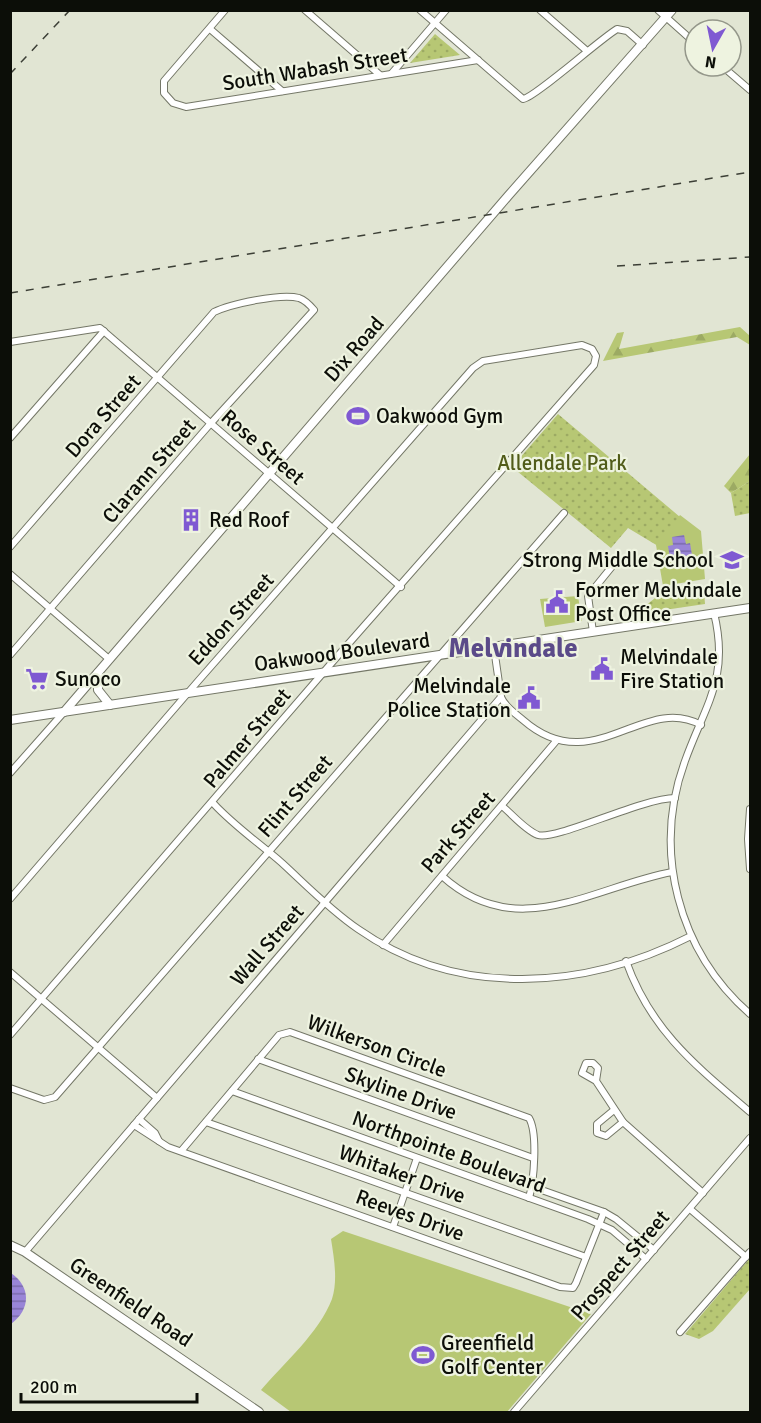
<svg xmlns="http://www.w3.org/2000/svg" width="761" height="1423" font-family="Signika,sans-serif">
<defs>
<pattern id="forest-firs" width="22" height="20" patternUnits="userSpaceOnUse" patternTransform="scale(1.5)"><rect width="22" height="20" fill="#b7c774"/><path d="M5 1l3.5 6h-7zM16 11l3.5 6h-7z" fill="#9caa63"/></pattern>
<pattern id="park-dots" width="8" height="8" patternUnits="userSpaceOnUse" patternTransform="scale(1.5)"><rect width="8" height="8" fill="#b7c774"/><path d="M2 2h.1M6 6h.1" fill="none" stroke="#9caa63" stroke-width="1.8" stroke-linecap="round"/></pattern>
<pattern id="water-rules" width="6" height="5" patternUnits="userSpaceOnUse" patternTransform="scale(1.5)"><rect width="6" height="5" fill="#9985d7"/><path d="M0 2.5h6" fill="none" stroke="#7b6bac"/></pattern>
</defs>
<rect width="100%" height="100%" fill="#e1e5d3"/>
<g fill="#b7c774">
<path d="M680 515 701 531 705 579 663 586 656 545H658Z"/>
<path d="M578 596 582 621 545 627 540 599Z"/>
<path d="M343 1231 591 1314 507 1412H291L261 1390C284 1363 319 1333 332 1299 338 1280 334 1258 331 1239Z"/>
</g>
<g fill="url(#forest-firs)">
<path d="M740 327 750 336V345L737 337 603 361 617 333 624 332 619 349Z"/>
<path d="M750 454V481L731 493 724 486Z"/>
</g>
<g fill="url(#park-dots)">
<path d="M435 34 460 55 410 63Z"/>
<path d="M558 414 680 517 658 546 628 528 611 548 512 467Z"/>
<path d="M750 481V513L735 516 731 493Z"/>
<path d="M698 587 704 591 705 604 644 613V607L660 594Z"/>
<path d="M750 1258V1289L713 1331 699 1339 685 1334Z"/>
</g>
<g fill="url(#water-rules)">
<path d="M684 535 686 544 690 543 692 555 670 558 668 546 673 545 672 537Z"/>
<path d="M11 1273C31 1287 31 1309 11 1324Z"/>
</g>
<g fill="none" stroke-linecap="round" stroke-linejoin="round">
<g stroke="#747767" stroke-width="8">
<g id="minor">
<path d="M225 10 164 81V93L173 103 186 107 478 60"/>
<path d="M305 10 380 75"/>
<path d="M420 10 523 99C534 98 599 40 617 29L627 31 643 45"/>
<path d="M540 10 587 51"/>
<path d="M658 10 695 43"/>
<path d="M210 29 282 91"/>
<path d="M722 66 750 90"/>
<path d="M392 73 446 10"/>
<path d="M10 342 100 328 401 587"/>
<path d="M10 438 104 331"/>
<path d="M10 547 214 312C230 304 281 293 299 298 305 300 309 304 314 310L211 423 10 655"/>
<path d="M10 574 109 659"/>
<path d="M714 613C730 678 705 705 685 761 652 851 678 951 750 1014"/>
<path d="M593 632 588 596 614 564"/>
<path d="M501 697C505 707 515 713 523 720 593 781 643 693 701 725"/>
<path d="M10 773 64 712"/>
<path d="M213 803C233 825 259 843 282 863 306 885 330 910 358 929 458 999 585 990 691 936"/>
<path d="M502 806C513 815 525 830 538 835 555 841 642 798 675 798"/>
<path d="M750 809 748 839 750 869"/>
<path d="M442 876C517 944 592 887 672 872"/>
<path d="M10 899 199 680 473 368 483 361 582 345 592 349 596 356 594 365 335 659 10 1035"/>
<path d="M383 945 557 740"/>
<path d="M626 961C651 1031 696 1066 750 1112"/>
<path d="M10 972 157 1098"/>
<path d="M258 1059 533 1158"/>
<path d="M596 1081 598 1068 593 1063H586L582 1073 596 1081 623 1122 703 1193"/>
<path d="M10 1088 44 1100 55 1097 564 513"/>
<path d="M232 1091 588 1219 612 1230 646 1259"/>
<path d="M614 1110 597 1124V1133L606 1136 623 1122"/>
<path d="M139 1119 155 1133 159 1141"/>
<path d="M206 1122 586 1257"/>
<path d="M134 1125 168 1147 560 1287 573 1288 576 1283 604 1212"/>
<path d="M182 1150 279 1035 290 1032 529 1118C538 1133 534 1181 529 1198"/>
<path d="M533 1187 604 1212 616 1219 654 1250"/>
<path d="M690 1209 746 1257"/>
<path d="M393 1227 417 1158"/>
<path d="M25 1252 501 697 494 648"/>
<path d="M680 1332 750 1252"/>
<path d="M514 1412 750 1138"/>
</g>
</g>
<g stroke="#747767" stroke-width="10">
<g id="major">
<path d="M98 673V690L110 705"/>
<path d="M64 712 508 196 672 10"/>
<path d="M10 720 750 608"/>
<path d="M10 1245 25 1252 259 1412"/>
</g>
</g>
<use href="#minor" stroke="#fff" stroke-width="6"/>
<use href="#major" stroke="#fff" stroke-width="8"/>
<g stroke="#3c3f36" stroke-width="1.5" stroke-dasharray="8 8" stroke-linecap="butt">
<path d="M10 74 70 10"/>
<path d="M617 266 750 257"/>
<path d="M10 293 750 172"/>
</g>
</g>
<defs>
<g id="stadium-bare" transform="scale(1.8)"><path d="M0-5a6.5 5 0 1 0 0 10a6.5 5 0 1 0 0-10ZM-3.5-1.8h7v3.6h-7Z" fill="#7f59d2" stroke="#eef3e0" stroke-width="2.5" paint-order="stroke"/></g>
<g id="building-bare" transform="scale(1.8)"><path d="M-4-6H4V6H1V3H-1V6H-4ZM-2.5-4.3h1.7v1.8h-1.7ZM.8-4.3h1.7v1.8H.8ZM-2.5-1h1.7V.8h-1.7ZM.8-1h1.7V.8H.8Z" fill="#7f59d2" stroke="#eef3e0" stroke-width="2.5" paint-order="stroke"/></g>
<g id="school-bare" transform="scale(1.8)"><path d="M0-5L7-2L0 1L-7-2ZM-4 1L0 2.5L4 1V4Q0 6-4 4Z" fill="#7f59d2" stroke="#eef3e0" stroke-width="2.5" paint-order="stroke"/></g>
<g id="civic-bare" transform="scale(1.8)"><path d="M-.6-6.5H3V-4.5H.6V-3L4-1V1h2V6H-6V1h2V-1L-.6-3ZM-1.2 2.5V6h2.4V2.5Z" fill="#7f59d2" stroke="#eef3e0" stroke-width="2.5" paint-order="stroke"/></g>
<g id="supermarket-bare" transform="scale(1.8)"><path d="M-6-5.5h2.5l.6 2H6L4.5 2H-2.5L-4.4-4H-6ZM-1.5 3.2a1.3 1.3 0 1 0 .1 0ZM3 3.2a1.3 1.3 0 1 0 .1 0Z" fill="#7f59d2" stroke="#eef3e0" stroke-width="2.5" paint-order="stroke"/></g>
</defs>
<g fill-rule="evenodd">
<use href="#stadium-bare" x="358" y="416"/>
<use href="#building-bare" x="191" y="520"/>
<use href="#school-bare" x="732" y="560"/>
<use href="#civic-bare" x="557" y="602"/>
<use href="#civic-bare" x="602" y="669"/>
<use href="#supermarket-bare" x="37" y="679"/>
<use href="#civic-bare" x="529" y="698"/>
<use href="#stadium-bare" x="423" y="1355"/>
</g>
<g text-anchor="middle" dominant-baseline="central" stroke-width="4.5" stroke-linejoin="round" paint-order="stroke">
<g font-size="21" fill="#0c0e08" stroke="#eef3e0">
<text transform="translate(315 69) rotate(-9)">South Wabash Street</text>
<text transform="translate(354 349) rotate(-49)">Dix Road</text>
<text transform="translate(103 416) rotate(-49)">Dora Street</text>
<text transform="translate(263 447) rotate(41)">Rose Street</text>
<text transform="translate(149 471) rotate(-49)">Clarann Street</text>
<text transform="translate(231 619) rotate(-48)">Eddon Street</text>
<text transform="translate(342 652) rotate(-8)">Oakwood Boulevard</text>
<text transform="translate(247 738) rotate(-50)">Palmer Street</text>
<text transform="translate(295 796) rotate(-49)">Flint Street</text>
<text transform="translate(458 832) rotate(-49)">Park Street</text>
<text transform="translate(267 945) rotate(-49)">Wall Street</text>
<text transform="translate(377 1046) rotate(20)">Wilkerson Circle</text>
<text transform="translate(401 1093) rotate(20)">Skyline Drive</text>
<text transform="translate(449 1152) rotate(20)">Northpointe Boulevard</text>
<text transform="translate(402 1174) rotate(20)">Whitaker Drive</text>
<text transform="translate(410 1215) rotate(20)">Reeves Drive</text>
<text transform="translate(620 1265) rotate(-49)">Prospect Street</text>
<text transform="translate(131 1302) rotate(34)">Greenfield Road</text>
</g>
<g font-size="21" fill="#0c0e08" stroke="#eef3e0" text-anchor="start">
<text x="376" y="416">Oakwood Gym</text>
<text x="209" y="520">Red Roof</text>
<text x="714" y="560" text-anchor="end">Strong Middle School</text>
<text x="575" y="590">Former Melvindale<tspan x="575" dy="24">Post Office</tspan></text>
<text x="620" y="657">Melvindale<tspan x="620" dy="24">Fire Station</tspan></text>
<text x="55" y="679">Sunoco</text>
<text x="511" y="686" text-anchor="end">Melvindale<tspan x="511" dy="24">Police Station</tspan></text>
<text x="441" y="1343">Greenfield<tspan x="441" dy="24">Golf Center</tspan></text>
</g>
<g font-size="21" fill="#515c19" stroke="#eef3e0">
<text x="562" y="463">Allendale Park</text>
</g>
<g font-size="27" font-weight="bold" fill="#5b4b89" stroke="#eef3e0">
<text x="513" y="648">Melvindale</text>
</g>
</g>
<rect width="761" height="1423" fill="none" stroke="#0c0e08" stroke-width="24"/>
<g transform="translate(713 48) rotate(189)"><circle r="28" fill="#eef3e0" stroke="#94978a" stroke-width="1.5"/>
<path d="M0-4.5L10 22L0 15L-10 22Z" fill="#7f59d2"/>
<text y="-9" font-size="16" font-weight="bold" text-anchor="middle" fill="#0c0e08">N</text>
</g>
<path d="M21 1393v9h176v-9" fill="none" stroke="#0c0e08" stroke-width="3"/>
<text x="30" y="1393" font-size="18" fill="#0c0e08" stroke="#eef3e0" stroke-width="4.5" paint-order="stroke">200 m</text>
</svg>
